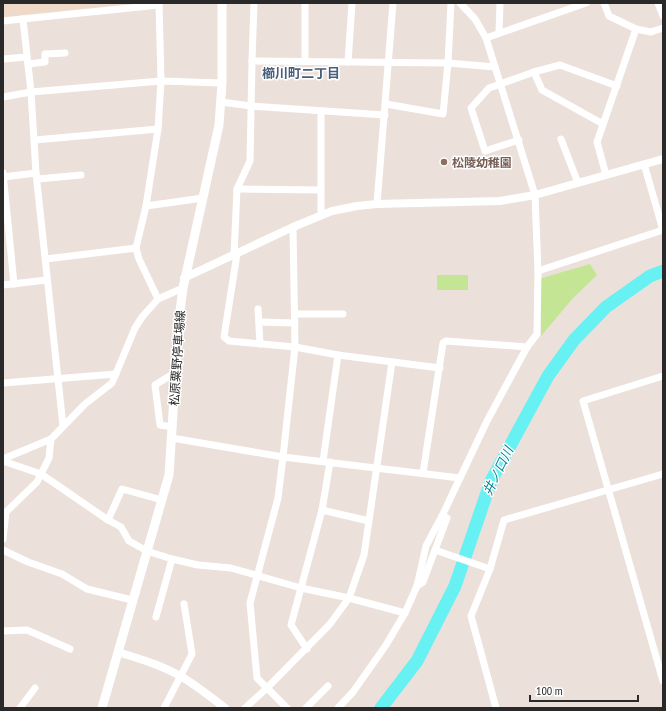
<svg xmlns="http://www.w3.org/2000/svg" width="666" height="711" font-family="'PT Sans Narrow','Noto Sans JP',sans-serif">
<rect width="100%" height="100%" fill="#ece0da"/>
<path fill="#efd9c8" d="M3 3H135L3 17Z"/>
<g fill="#c4e593">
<path d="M590 264 597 275 573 298 541 336 540 281 542 278Z"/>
<rect x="437" y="275" width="31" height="15"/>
</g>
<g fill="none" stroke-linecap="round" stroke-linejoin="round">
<path stroke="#68f1f3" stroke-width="13" d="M381 708 417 661 455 586 491 481 548 376 574 340 606 307 650 276 663 271"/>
<g stroke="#fff" stroke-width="7">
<path d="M305 3V61"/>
<path d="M604 3 609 16 636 29 651 32 663 28"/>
<path d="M658 3 663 16"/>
<path d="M23 19 31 92 36 173 63 426"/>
<path d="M3 21 159 5"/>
<path d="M499 33 500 3"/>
<path d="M486 38 586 3"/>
<path d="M3 59 27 57"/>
<path d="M252 61 448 63 495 67"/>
<path d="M348 62 352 3"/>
<path d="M28 64 45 62V54L65 53"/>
<path d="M534 72 542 90 603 124"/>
<path d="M3 97 31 92 161 81 222 83"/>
<path d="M221 102 251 106 385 115"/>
<path d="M386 104 443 114 448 63 451 3"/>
<path d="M321 111V215"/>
<path d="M561 139 578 183"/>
<path d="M35 140 158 129"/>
<path d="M519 140 485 151 471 108 489 88 534 72 560 65 617 86"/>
<path d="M644 164 663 230"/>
<path d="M3 173 14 284"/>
<path d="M606 175 597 142 636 29"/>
<path d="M3 177 36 173"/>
<path d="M38 179 81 175"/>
<path d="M237 189 321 190"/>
<path d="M377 204 393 3"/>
<path d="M146 206 203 198"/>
<path d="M237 254 224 337 229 341 295 347 338 355 440 368"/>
<path d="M234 255 237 189 250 161 252 61 254 3"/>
<path d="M46 259 136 248"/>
<path d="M538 271 663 230"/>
<path d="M3 285 47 280"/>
<path d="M158 299 139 259 136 248 146 206 158 129 161 81 159 3"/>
<path d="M258 309 260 344"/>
<path d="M295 314H343"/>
<path d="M260 322 295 323"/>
<path d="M663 376 583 401 663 681"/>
<path d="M3 383 116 374"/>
<path d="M173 427 160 425 155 385 176 372"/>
<path d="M172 438 283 457 460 478"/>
<path d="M3 459 51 439 85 404 112 383 135 328 142 317 158 299 183 288"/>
<path d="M3 461 41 474 108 520 121 527 129 541 147 551 172 559 198 565 231 568 301 588 349 598 405 613"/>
<path d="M323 461 338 355"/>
<path d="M423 473 443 343 446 341 527 347"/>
<path d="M322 510 369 521"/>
<path d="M108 520 122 489 162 500"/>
<path d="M3 539 6 512 37 482 49 458 51 439"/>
<path d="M3 550 28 562 62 574 87 589 132 600"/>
<path d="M435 550 490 569"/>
<path d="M417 586 423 582 447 518 442 516"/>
<path d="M156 617 172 559"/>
<path d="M3 631 27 630 70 649"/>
<path d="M307 649 291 625 322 510 330 462"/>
<path d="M20 708 35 688"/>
<path d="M164 708 192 654 184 604"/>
<path d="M245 708 266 689 330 624 349 598 364 555 392 362"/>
<path d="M287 708 257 678 250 603 278 498 283 457 295 347 293 227"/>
<path d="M306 708 328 686"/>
<path d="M338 708 353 692 386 645 405 613 417 586 426 546 442 516 487 421 527 347 537 334 538 271 535 195 486 38 475 19 460 3"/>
<path d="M496 708 471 616 490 569 504 520 663 474"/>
</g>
<g stroke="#fff" stroke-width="8">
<path d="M184 278 293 227 332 211 357 206 377 204 500 201 535 195 663 159"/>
<path d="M118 652C140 659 162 665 182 677 197 686 211 697 225 708"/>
</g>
<path stroke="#fff" stroke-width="9" d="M102 708 169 475 179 319 183 288 219 125 222 83V3"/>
</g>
<circle fill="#8d6e63" stroke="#fff" stroke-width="1.5" cx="444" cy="162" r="4"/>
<g text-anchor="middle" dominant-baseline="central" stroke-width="3" stroke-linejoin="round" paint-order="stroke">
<g font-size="12" font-weight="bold" fill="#785e54" stroke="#fff" text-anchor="start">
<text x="452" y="162">松陵幼稚園</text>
</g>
<g font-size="12" fill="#292929" stroke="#fff">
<text transform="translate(177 358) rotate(-86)">松原粟野停車場線</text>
</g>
<g font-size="13" font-weight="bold" fill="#485e7b" stroke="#fff">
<text x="301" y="73">櫛川町二丁目</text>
</g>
<g font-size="13" font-style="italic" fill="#098290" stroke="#fff">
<text transform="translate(498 471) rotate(-64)">井ノ口川</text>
</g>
</g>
<rect width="666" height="711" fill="none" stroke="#292929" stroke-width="8"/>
<path d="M530 695v6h108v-6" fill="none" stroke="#292929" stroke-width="2"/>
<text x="536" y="695" font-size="12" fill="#292929" stroke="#ffffff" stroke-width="3" paint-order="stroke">100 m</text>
</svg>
